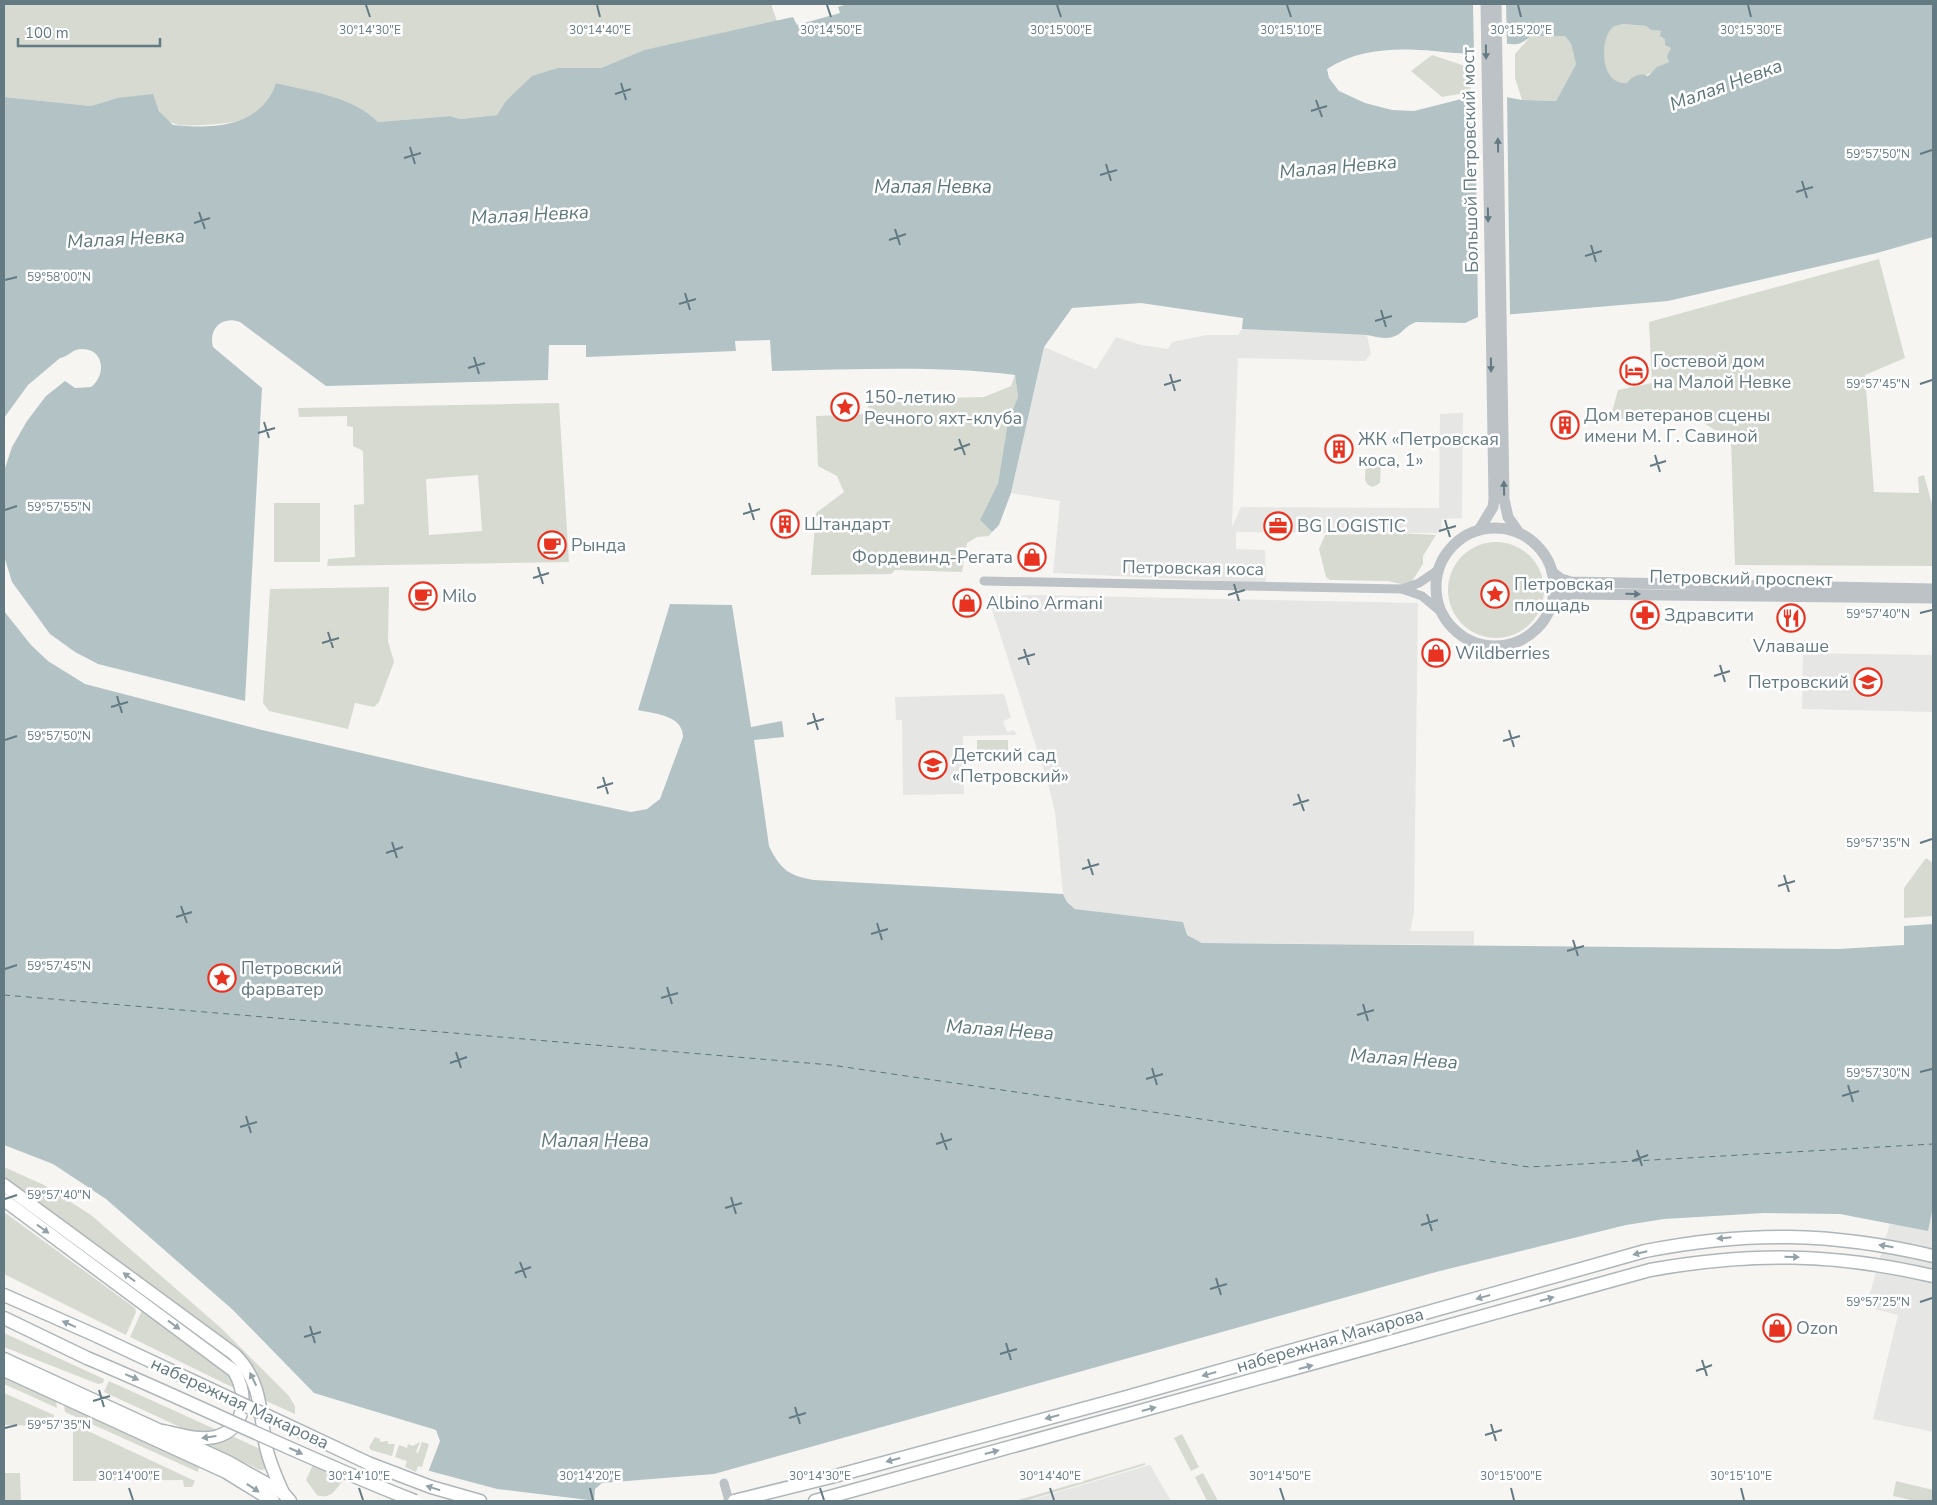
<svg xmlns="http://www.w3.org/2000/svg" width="1937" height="1505" font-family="'Nunito Sans',sans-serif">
<rect width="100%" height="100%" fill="#f6f5f2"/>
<g fill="#e6e7e5">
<path d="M1242 329 1367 335 1371 354 1365 361 1238 358 1232 527 1241 507 1439 508 1440 414 1463 413 1462 518 1442 519 1441 533 1236 532V549L1265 550 1266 583 1053 573 1060 501 1011 493 1044 347 1096 369 1116 337 1141 345 1168 349 1172 342 1207 335H1238Z"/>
<path d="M1034 595 1418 603 1414 913 1410 931H1474V945L1202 943 1187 935 1183 922 1075 909 1067 902 1063 894 1055 812 1049 787 988 597Z"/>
<path d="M1803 653 1933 655V712L1802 709Z"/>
<path d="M1004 694 1011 718 1003 721 1007 732 1014 730 1017 735 963 736 964 794 903 795 902 720H896L895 697Z"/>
<path d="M1933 1207V1432L1873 1419 1898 1315 1866 1307 1890 1223 1928 1231Z"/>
<path d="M1150 1465 1171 1501H1028L1146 1466Z"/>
</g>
<g fill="#d6dad1" fill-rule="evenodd">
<path d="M4 4H771L777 21 729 33 644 50 601 68H558L505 102 497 115 460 119 450 116 378 122C355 98 308 91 276 83 260 121 241 123 203 125 175 126 166 127 154 100L117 98 91 106 4 97Z"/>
<path d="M1623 24 1646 26 1651 30 1662 31 1671 48 1669 62C1653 69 1640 84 1620 83 1599 83 1602 43 1609 30 1612 25 1618 25 1623 24Z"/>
<path d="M1531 36H1565L1571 44 1576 64 1556 101 1522 100 1515 78V54Z"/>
<path d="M1432 55 1468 67 1471 92 1442 97 1411 71Z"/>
<path d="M1879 259 1905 358 1865 375 1874 492 1919 493 1918 477 1924 475 1933 508V566L1735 565 1731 440 1694 417 1610 419 1618 390 1652 383 1649 322Z"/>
<path d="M1015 375 1018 397 1008 421 998 483 980 520 992 532 989 536 977 537 967 543 962 572 895 570 891 574 811 575 816 513 844 492 837 476 818 466 816 416 866 414 870 400 984 397 1011 386Z"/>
<path d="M559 403 569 562 327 566 328 559 355 557 354 505 364 504 363 451 353 446V427L347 426V416L299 417 298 408ZM478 475 482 531 429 535 426 479Z"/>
<path d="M1370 456 1379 457 1381 463 1380 483 1373 487 1368 485 1365 480 1366 460Z"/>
<rect x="274" y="503" width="46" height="59"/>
<path d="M1396 533 1436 535 1423 556V564L1410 584 1405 585 1388 581 1330 580 1326 577 1319 549 1325 535Z"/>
<circle cx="1496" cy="590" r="48"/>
<path d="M389 587 388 641 394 662 379 702 374 707 355 703 348 729 269 711 263 703 270 589Z"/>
<path d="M977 740H1008V755L977 756Z"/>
<path d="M1926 858 1933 863V916L1904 918V888Z"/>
<path d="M4 1167 44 1185 91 1215 221 1328 289 1396 295 1406V1414L264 1400 256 1375 4 1179Z"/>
<path d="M4 1212 135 1308 136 1312 126 1335 4 1274Z"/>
<path d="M143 1308 231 1374 238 1390 130 1337Z"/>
<path d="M4 1333 104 1379 103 1383 98 1384 4 1347Z"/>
<path d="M4 1377 56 1400 57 1408 4 1384Z"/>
<path d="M109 1381 219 1431C206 1434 194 1433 182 1428L104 1392Z"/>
<path d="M4 1393 54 1415V1426L4 1425Z"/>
<path d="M67 1405 199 1465 198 1472 65 1412 64 1406Z"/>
<path d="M73 1424 195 1481 192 1487H184L183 1480 73 1481Z"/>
<path d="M1182 1434 1199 1467 1191 1471 1174 1438Z"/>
<path d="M230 1435 262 1450 265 1469 260 1470 207 1445Z"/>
<path d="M375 1437 380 1439V1442L388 1441V1444H395L392 1456 371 1450 369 1447Z"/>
<path d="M420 1442 416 1452 418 1453 422 1442 429 1444 422 1467 418 1466 416 1472 405 1467 407 1461 395 1457 399 1445 407 1448 408 1444 413 1446Z"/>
<path d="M318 1454 350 1474C338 1482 334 1502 317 1495L306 1480Z"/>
<path d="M1145 1463V1465L1025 1501H1015Z"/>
<path d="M4 1473H20L21 1501H4Z"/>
<path d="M1203 1473 1218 1501H1207L1195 1477Z"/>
<path d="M1896 1481 1933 1490V1501H1915L1893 1496Z"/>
</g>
<g fill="#b3c3c5" fill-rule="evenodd">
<path d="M847 4H1933V237L1877 253 1668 301 1478 317 1465 323 1416 322C1408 325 1405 329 1399 334 1389 341 1378 337 1367 335L1242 329 1243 318 1141 303 1072 308 1044 347 1011 493 999 525 992 532 980 520 998 483 1008 421 1018 397 1015 375C935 365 852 370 772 371L770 340 735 341 736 351 586 357V345H549L548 380 326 386 240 322C222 315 208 329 213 347L262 388 245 701 98 664 75 652 50 634 12 582 4 556V471L12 447 27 421 46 396 65 381 75 388 91 387C106 376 105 349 82 349 72 349 68 357 60 358L28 385 4 418V97L91 106 117 98 153 94 159 111 173 125C214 129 260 128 276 83 309 91 354 97 378 122L450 116 460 119 497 115 505 102 532 76 558 68H601L644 50 793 17 797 25 840 13 838 7ZM1623 24 1646 26 1651 30 1661 31 1660 36 1665 39V45L1671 48 1667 56 1669 62 1657 67 1648 76C1640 72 1632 76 1627 83 1598 85 1601 37 1612 28 1615 25 1619 25 1623 24ZM1531 36H1565L1571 44 1576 64 1556 101 1522 100 1485 93 1414 111 1392 110 1365 103 1339 91 1329 78 1327 69C1360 48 1396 48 1434 51 1445 52 1457 54 1468 53 1477 52 1484 43 1492 42 1511 41 1514 51 1531 36Z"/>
<path d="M670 604 732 605 751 727 782 721 784 737 754 740 769 846C780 869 789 876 814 880L1063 894 1067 902 1075 909 1183 922 1187 935 1202 943 1839 949 1904 945V926L1933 924V1207L1928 1231 1840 1214 1764 1213 1664 1219 1626 1225 1436 1272 714 1474 602 1483 595 1489 594 1501H417L440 1441 436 1430 314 1393 233 1310 106 1199 53 1164 4 1145V611L31 645 48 661 85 684 262 730 466 777 631 812 647 809 660 799 683 737C683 715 655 714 638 710Z"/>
</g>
<g fill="#f6f5f2">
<path d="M1473 4H1506L1507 47 1492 45 1474 54Z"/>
<path d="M1485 90 1507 95 1510 316 1478 317 1475 92Z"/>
<path d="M426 1470 497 1489 597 1501H414Z"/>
</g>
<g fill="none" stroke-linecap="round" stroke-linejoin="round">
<path stroke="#5a7679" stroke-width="1" stroke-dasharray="6 5" stroke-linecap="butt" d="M4 995 831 1065 1529 1167 1933 1144"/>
<g stroke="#aeb6b9" stroke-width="15">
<g id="secondary">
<path d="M4 1185 234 1354C260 1379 260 1408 265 1442 268 1460 276 1477 283 1493"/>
<path d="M4 1200 234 1371C248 1395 247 1429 215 1437 197 1441 179 1434 162 1431"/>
<path d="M4 1295 97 1336"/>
<path d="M4 1318 87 1358"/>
<path d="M4 1359 228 1462 283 1493 290 1501"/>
<path d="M4 1370 226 1472 273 1501"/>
<path d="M368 1463 431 1487 480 1501"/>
<path d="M734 1501 835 1476 1123 1398 1645 1251C1746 1231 1832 1232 1933 1256"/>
<path d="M815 1501 1650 1270C1750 1252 1834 1253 1933 1276"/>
</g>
</g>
<g stroke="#bcc2c5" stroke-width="9">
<path d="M984 581 1402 589 1422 596 1440 611"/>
<path d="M1402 589 1419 583 1438 570"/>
<path d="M724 1483 729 1501"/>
</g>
<g stroke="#bcc2c5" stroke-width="11">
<path d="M1496 4 1504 499 1508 517 1519 533"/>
<circle cx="1495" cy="587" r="59"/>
<path d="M1479 530 1493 507 1494 499 1486 4"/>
<path d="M1552 572 1561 579 1571 582 1933 589"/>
<path d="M1552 603 1561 597 1570 594 1933 598"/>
</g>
<use href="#secondary" stroke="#fff" stroke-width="12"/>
<g stroke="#aeb6b9" stroke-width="15" stroke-linecap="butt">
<g id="secondary-bridge">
<path d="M97 1336 368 1463"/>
<path d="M87 1358C197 1404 304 1458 415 1501"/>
</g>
</g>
<use href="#secondary-bridge" stroke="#fff" stroke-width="12"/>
</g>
<defs><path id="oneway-solid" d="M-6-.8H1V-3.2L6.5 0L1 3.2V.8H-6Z" transform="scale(1.25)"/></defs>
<g fill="#647a83">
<use href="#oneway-solid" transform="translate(1486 52) rotate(89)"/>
<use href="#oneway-solid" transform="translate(1498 145) rotate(-91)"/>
<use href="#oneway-solid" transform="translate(1488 215) rotate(89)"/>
<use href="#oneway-solid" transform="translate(1491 365) rotate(89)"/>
<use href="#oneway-solid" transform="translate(1504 488) rotate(-91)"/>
<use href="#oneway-solid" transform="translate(1633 594) rotate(1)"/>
</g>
<g fill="#92a2a8">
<use href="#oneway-solid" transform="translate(43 1229) rotate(36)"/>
<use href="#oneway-solid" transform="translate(1724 1238) rotate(174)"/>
<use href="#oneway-solid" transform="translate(1886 1246) rotate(-171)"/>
<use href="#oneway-solid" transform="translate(1640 1253) rotate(166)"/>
<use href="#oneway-solid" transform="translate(1792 1257) rotate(2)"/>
<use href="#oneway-solid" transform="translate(129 1277) rotate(-144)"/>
<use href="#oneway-solid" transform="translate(1483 1297) rotate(164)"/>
<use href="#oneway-solid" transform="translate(1547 1299) rotate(-16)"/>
<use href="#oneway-solid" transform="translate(69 1324) rotate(-156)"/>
<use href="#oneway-solid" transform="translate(174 1325) rotate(36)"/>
<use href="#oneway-solid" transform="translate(1306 1367) rotate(-15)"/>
<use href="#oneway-solid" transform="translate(1209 1374) rotate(164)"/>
<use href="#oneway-solid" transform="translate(132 1377) rotate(23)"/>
<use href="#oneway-solid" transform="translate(253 1379) rotate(-116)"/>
<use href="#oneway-solid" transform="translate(1149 1409) rotate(-15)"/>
<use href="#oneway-solid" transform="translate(1052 1417) rotate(165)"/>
<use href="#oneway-solid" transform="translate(209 1437) rotate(172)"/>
<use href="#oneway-solid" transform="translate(296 1451) rotate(25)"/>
<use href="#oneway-solid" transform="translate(992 1452) rotate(-15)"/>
<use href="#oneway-solid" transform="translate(893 1460) rotate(165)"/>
<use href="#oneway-solid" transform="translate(253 1488) rotate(33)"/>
<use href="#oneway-solid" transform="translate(433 1488) rotate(-162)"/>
</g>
<path fill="none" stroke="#647a83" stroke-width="2" d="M366 5 370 17M597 5 600 17M827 5 831 17M1057 5 1061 17M1287 5 1291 17M1518 5 1521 17M1748 5 1751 17M621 83 626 100M615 94 631 89M1316 100 1322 117M1311 111 1327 106M410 147 415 164M1920 154 1932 150M404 158 421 153M1106 164 1111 181M1100 175 1117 170M1802 181 1807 198M1796 192 1813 187M199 212 205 229M194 223 210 218M895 229 900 245M889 240 906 234M1591 245 1596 262M1585 256 1602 251M5 280 17 277M685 293 690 310M679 304 696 299M1381 310 1386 327M1375 321 1392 316M474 357 479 374M468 368 485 363M1170 374 1175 391M1920 384 1932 380M1164 385 1181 380M264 422 269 438M258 433 275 428M959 439 965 455M954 450 970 444M1655 455 1660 472M1650 466 1666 461M749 503 754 520M5 510 17 506M743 514 760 509M1445 520 1450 537M1439 531 1456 526M538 567 543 584M533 578 549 573M1234 584 1239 601M1228 595 1245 590M1920 613 1932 610M328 632 333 648M322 643 339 638M1024 649 1029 665M1018 659 1035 654M1720 665 1725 682M1714 676 1730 671M117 696 122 713M111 707 128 702M813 713 818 730M807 724 824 719M1509 730 1514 747M5 740 17 736M1503 741 1520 736M603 777 608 794M597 788 613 783M1298 794 1304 811M1293 805 1309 800M392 842 397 858M1920 843 1932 839M386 853 403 847M1088 859 1093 875M1082 869 1099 864M1784 875 1789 892M1778 886 1795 881M181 906 187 923M176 917 192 912M877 923 882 940M871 934 888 929M1573 940 1578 956M1567 951 1584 946M5 969 17 965M667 987 672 1004M661 998 678 993M1363 1004 1368 1021M1357 1015 1374 1010M456 1052 461 1068M450 1063 467 1057M1152 1068 1157 1085M1920 1072 1932 1069M1146 1079 1163 1074M1848 1085 1853 1102M1842 1096 1859 1091M246 1116 251 1133M240 1127 257 1122M941 1133 947 1150M936 1144 952 1139M1637 1150 1642 1166M1632 1161 1648 1155M731 1197 736 1214M5 1199 17 1195M725 1208 742 1203M1427 1214 1432 1231M1421 1225 1438 1220M520 1262 526 1278M515 1273 531 1267M1216 1278 1221 1295M1210 1289 1227 1284M1920 1302 1932 1298M310 1326 315 1343M304 1337 321 1332M1006 1343 1011 1360M1000 1354 1017 1349M1702 1360 1707 1376M1696 1371 1712 1365M99 1390 104 1407M93 1401 110 1396M795 1407 800 1424M789 1418 806 1413M1491 1424 1496 1441M5 1428 17 1425M1485 1435 1502 1430M129 1488 133 1500M359 1488 363 1500M590 1488 593 1500M820 1488 824 1500M1050 1488 1054 1500M1280 1488 1284 1500M1511 1488 1514 1500M1741 1488 1744 1500"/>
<defs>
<g id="hotel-ring" transform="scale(1.4375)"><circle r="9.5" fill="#fff" stroke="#e73320" stroke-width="1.5"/><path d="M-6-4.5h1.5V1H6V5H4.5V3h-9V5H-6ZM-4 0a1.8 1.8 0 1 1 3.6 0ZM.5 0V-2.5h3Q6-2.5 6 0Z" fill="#e73320"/></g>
<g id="sight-ring" transform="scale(1.4375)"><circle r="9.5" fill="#fff" stroke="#e73320" stroke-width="1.5"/><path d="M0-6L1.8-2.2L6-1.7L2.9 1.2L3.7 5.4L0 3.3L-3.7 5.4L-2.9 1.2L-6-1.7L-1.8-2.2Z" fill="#e73320"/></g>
<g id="building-ring" transform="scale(1.4375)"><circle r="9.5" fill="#fff" stroke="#e73320" stroke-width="1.5"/><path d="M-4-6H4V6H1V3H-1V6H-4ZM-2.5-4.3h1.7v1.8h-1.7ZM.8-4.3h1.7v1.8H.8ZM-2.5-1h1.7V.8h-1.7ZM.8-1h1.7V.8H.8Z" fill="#e73320"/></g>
<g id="office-ring" transform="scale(1.4375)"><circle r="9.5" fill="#fff" stroke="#e73320" stroke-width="1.5"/><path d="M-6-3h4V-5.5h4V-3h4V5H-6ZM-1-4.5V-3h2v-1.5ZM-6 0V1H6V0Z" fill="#e73320"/></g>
<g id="cafe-ring" transform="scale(1.4375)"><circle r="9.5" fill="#fff" stroke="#e73320" stroke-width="1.5"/><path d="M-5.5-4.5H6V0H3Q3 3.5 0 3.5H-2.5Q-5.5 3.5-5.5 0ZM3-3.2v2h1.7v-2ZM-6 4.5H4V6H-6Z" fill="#e73320"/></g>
<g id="shop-ring" transform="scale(1.4375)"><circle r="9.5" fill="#fff" stroke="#e73320" stroke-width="1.5"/><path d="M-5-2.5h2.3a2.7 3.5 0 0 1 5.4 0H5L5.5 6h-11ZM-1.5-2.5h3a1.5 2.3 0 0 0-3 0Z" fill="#e73320"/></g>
<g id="pharmacy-ring" transform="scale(1.4375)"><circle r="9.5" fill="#fff" stroke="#e73320" stroke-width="1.5"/><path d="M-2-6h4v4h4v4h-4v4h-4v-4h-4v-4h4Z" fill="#e73320"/></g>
<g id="restaurant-ring" transform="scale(1.4375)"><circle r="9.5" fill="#fff" stroke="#e73320" stroke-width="1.5"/><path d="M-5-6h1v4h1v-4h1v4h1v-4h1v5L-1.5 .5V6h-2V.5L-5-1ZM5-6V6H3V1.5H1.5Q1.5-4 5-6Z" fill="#e73320"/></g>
<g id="school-ring" transform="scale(1.4375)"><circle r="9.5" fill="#fff" stroke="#e73320" stroke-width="1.5"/><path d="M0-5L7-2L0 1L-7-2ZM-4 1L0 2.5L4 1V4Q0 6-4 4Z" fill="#e73320"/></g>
</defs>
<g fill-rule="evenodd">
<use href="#hotel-ring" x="1634" y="371"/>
<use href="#sight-ring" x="845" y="407"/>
<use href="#building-ring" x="1565" y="425"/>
<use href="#building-ring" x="1339" y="449"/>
<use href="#building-ring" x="785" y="524"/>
<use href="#office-ring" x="1278" y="526"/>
<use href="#cafe-ring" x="552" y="545"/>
<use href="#shop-ring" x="1032" y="557"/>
<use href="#sight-ring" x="1495" y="594"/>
<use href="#cafe-ring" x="423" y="596"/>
<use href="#shop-ring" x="967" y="603"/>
<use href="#pharmacy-ring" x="1645" y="615"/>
<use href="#restaurant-ring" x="1791" y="618"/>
<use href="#shop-ring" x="1436" y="653"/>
<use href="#school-ring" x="1868" y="682"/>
<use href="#school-ring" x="933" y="765"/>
<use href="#sight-ring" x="222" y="978"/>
<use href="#shop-ring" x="1777" y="1328"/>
</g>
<g text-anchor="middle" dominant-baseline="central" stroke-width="5" stroke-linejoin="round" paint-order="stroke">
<g font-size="18" fill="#647a83" stroke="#fff">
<text transform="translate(1470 160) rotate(-91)">Большой Петровский мост</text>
<text transform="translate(1193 568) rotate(1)">Петровская коса</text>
<text transform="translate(1741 578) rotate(1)">Петровский проспект</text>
<text transform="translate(1330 1340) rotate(-16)">набережная Макарова</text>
<text transform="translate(240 1403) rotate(25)">набережная Макарова</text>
</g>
<g font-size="18" fill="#647a83" stroke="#fff" text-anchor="start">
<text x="1653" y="361">Гостевой дом<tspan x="1653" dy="21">на Малой Невке</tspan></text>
<text x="864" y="397">150-летию<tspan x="864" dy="21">Речного яхт-клуба</tspan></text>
<text x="1584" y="415">Дом ветеранов сцены<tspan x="1584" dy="21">имени М. Г. Савиной</tspan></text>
<text x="1358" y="439">ЖК «Петровская<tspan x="1358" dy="21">коса, 1»</tspan></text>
<text x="804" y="524">Штандарт</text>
<text x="1297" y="526">BG LOGISTIC</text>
<text x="571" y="545">Рында</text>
<text x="1013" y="557" text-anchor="end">Фордевинд-Регата</text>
<text x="1514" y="584">Петровская<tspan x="1514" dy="21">площадь</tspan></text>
<text x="442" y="596">Milo</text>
<text x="986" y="603">Albino Armani</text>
<text x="1664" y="615">Здравсити</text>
<text x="1791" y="646" text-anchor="middle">Vлаваше</text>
<text x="1455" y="653">Wildberries</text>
<text x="1849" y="682" text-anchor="end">Петровский</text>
<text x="952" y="755">Детский сад<tspan x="952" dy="21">«Петровский»</tspan></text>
<text x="241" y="968">Петровский<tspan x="241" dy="21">фарватер</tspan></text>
<text x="1796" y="1328">Ozon</text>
</g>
<g font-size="19" font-style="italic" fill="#5a7679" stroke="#fff">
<text transform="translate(1726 85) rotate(-20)">Малая Невка</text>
<text transform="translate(1338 167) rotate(-5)">Малая Невка</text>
<text x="933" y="187">Малая Невка</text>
<text transform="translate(530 215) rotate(-3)">Малая Невка</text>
<text transform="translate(126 239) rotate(-3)">Малая Невка</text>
<text transform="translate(1000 1030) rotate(4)">Малая Нева</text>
<text transform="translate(1404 1059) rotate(4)">Малая Нева</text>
<text x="595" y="1141">Малая Нева</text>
</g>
</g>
<g font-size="12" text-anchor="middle" fill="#647a83" stroke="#fff" stroke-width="5" stroke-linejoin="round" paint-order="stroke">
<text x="1061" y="34">30°15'00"E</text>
<text x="1521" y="34">30°15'20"E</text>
<text x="370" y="34">30°14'30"E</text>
<text x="600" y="34">30°14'40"E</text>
<text x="831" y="34">30°14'50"E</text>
<text x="1291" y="34">30°15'10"E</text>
<text x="1751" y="34">30°15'30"E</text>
<text x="1878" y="158">59°57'50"N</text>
<text x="59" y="281">59°58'00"N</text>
<text x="1878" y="388">59°57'45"N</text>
<text x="59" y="511">59°57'55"N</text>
<text x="1878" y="618">59°57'40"N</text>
<text x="59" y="740">59°57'50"N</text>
<text x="1878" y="847">59°57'35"N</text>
<text x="59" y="970">59°57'45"N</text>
<text x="1878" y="1077">59°57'30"N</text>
<text x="59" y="1199">59°57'40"N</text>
<text x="1878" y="1306">59°57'25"N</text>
<text x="59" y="1429">59°57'35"N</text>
<text x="129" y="1480">30°14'00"E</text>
<text x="359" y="1480">30°14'10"E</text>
<text x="590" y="1480">30°14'20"E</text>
<text x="820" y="1480">30°14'30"E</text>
<text x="1050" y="1480">30°14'40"E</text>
<text x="1280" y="1480">30°14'50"E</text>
<text x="1511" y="1480">30°15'00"E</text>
<text x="1741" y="1480">30°15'10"E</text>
</g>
<rect width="1937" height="1505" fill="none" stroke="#647a83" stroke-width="10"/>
<path d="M18 38v8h142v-8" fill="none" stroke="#647a83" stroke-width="2.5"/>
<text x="25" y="38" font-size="15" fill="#647a83" stroke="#ffffff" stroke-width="4" paint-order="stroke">100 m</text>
</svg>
